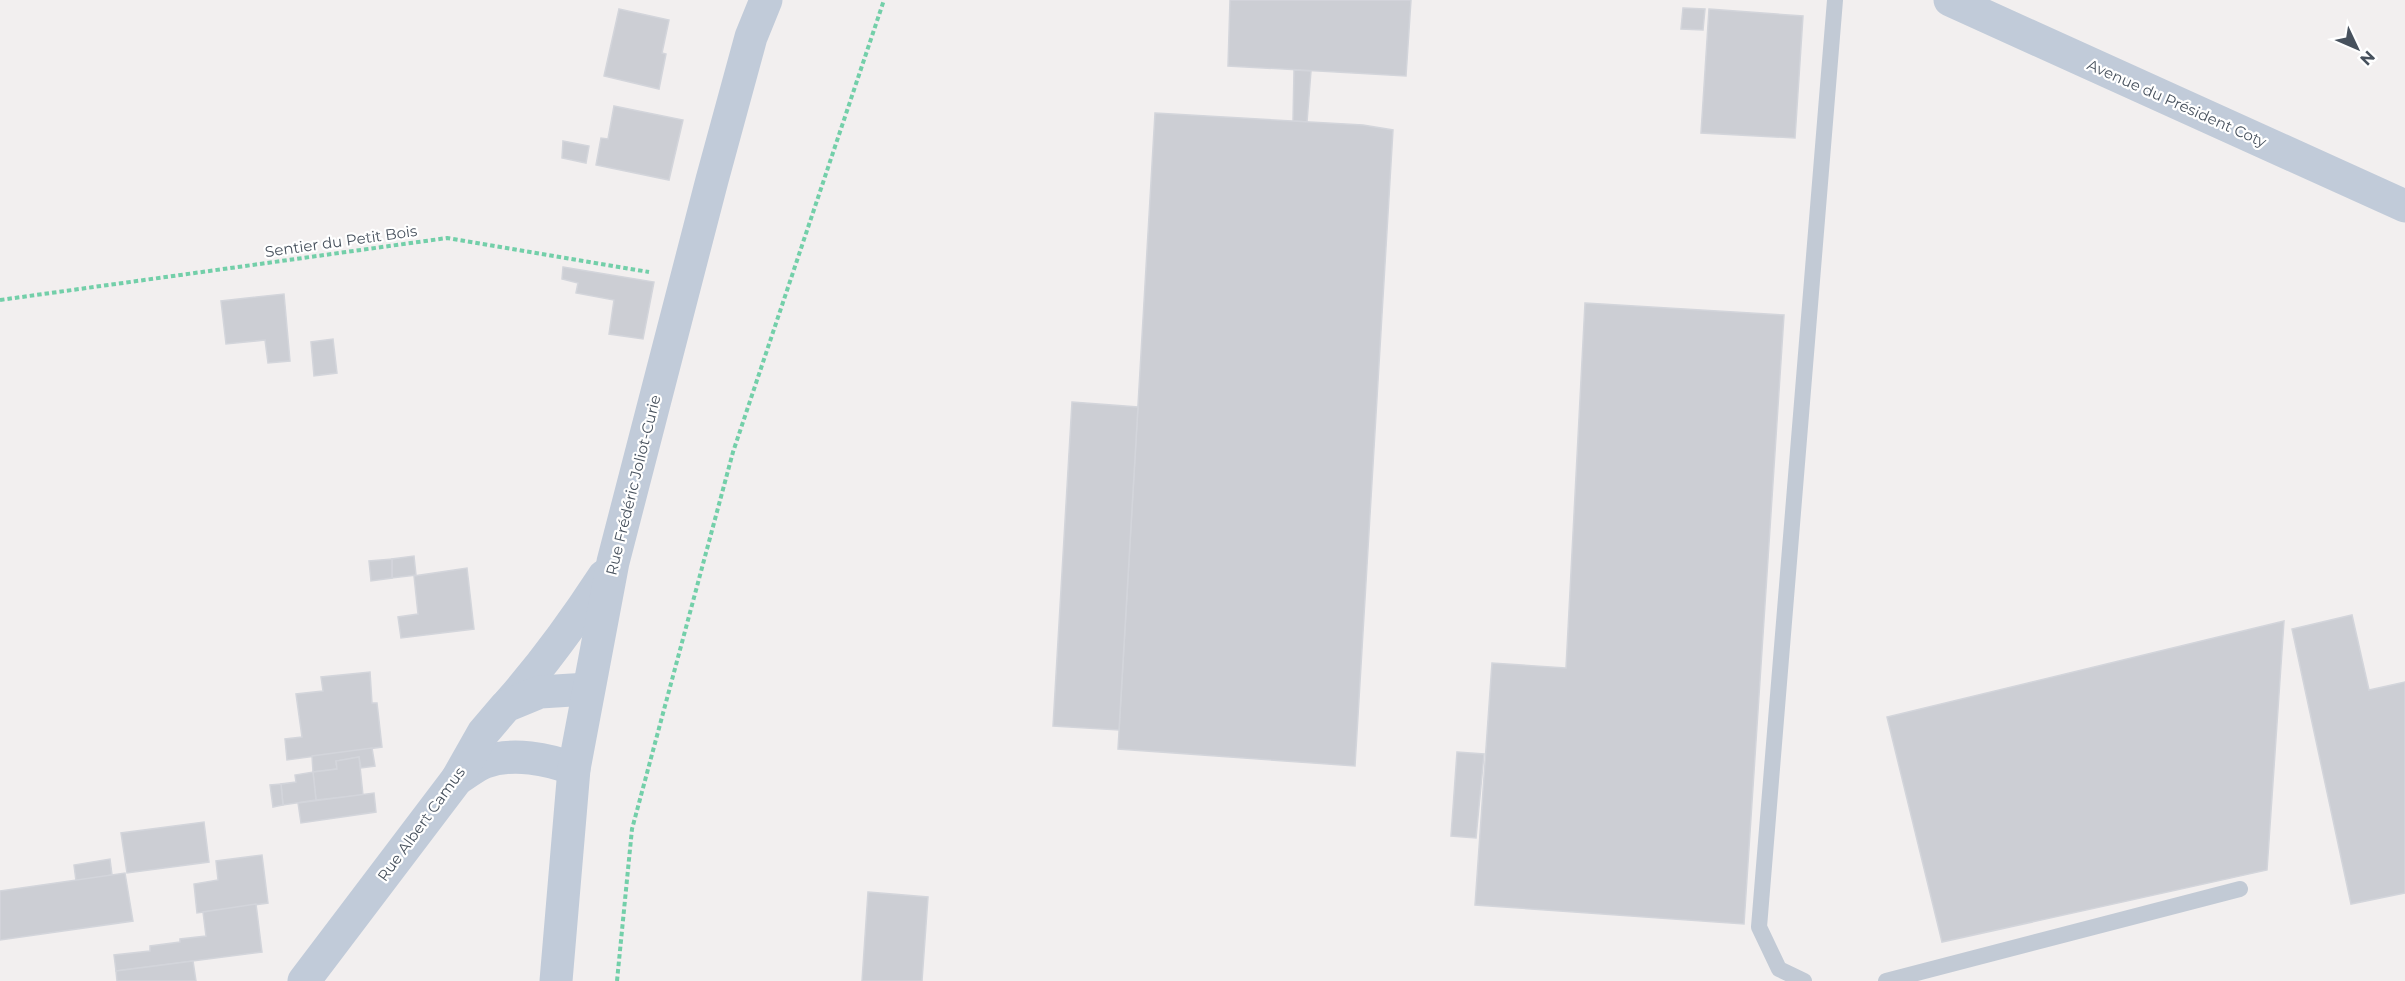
<svg xmlns="http://www.w3.org/2000/svg" width="2405" height="981" font-family="Montserrat,sans-serif">
<rect width="100%" height="100%" fill="#f2efef"/>
<g fill="#ccced4" stroke="#d3d5db" stroke-width="1.5">
<path d="M1230 0H1411L1406 76 1228 66Z"/>
<path d="M1683 8 1705 9 1703 30 1681 29Z"/>
<path d="M619 9 669 20 662 53 666 54 659 89 604 76Z"/>
<path d="M1709 9 1803 16 1795 138 1701 133Z"/>
<path d="M1294 70 1311 71 1307 122 1293 121Z"/>
<path d="M614 106 683 120 669 180 596 165 601 138 608 139Z"/>
<path d="M1155 113 1363 125 1393 130 1355 766 1118 749Z"/>
<path d="M563 141 589 146 586 163 562 158Z"/>
<path d="M563 267 654 282 643 339 609 334 614 300 576 293 578 283 562 279Z"/>
<path d="M284 294 290 361 268 363 265 340 226 344 221 301Z"/>
<path d="M1585 303 1784 315 1744 924 1475 905 1492 663 1566 668Z"/>
<path d="M333 339 337 373 314 376 311 342Z"/>
<path d="M1072 402 1138 407 1119 730 1053 726Z"/>
<path d="M414 556 416 575 392 578V559Z"/>
<path d="M392 559V578L371 581 369 561Z"/>
<path d="M467 568 474 629 401 638 398 617 418 614 414 576Z"/>
<path d="M2352 615 2369 690 2405 682V893L2351 904 2292 629Z"/>
<path d="M2284 621 2267 870 1942 942 1887 717Z"/>
<path d="M370 672 372 703H377L382 747 287 760 285 739 302 737 296 694 323 691 321 677Z"/>
<path d="M372 748 375 766 361 768 359 757 336 761 337 769 313 772 312 756Z"/>
<path d="M1457 752 1484 754 1476 838 1451 836Z"/>
<path d="M359 757 363 795 316 800 313 772 337 769 336 761Z"/>
<path d="M313 772 316 800 283 805 281 784 296 782 295 775Z"/>
<path d="M281 784 283 805 273 807 270 785Z"/>
<path d="M374 793 376 812 301 823 298 803Z"/>
<path d="M204 822 209 862 127 873 121 833Z"/>
<path d="M262 855 268 903 197 913 194 884 218 880 216 861Z"/>
<path d="M110 859 112 875 76 881 74 865Z"/>
<path d="M125 873 133 921 0 940V891Z"/>
<path d="M868 892 928 897 922 981H862Z"/>
<path d="M256 904 262 952 116 971 114 955 150 951V946L180 942V939L206 936 203 912Z"/>
<path d="M193 961 196 981H117L116 971Z"/>
</g>
<g fill="none" stroke-linecap="round" stroke-linejoin="round">
<g stroke="#73cfa9" stroke-width="4" stroke-dasharray="4.5 3" stroke-linecap="butt">
<path d="M0 300 447 238 649 272"/>
<path d="M617 981 632 829 733 452 884 0"/>
</g>
<g stroke="#c2cad5" stroke-width="16">
<path d="M1804 981 1779 969 1759 927 1835 0"/>
<path d="M1886 981 2240 889"/>
</g>
<g stroke="#c1cbd9" stroke-width="33">
<path d="M1950 0 2405 206"/>
<path d="M509 703C545 662 574 622 604 576"/>
<path d="M457 779C466 774 476 765 485 762 513 752 548 759 574 769"/>
<path d="M304 981 457 779 483 733 506 706 540 692 588 689"/>
<path d="M556 981 574 769 613 562 712 180 751 37 766 0"/>
</g>
</g>
<g text-anchor="middle" dominant-baseline="central" stroke-width="4.5" stroke-linejoin="round" paint-order="stroke">
<g font-size="15" fill="#47515d" stroke="#fff">
<text transform="translate(2177 103) rotate(24)">Avenue du Président Coty</text>
<text transform="translate(341 241) rotate(-8)">Sentier du Petit Bois</text>
<text transform="translate(633 485) rotate(-76)">Rue Frédéric Joliot-Curie</text>
<text transform="translate(421 824) rotate(-54)">Rue Albert Camus</text>
</g>
</g>
<g transform="translate(2357 48) rotate(134)" stroke="#ffffff" stroke-width="4.5" paint-order="stroke">
<path d="M0-4.5L10 22L0 15L-10 22Z" fill="#47515d"/>
<text y="-9" font-size="16" font-weight="bold" text-anchor="middle" fill="#47515d">N</text>
</g>
</svg>
